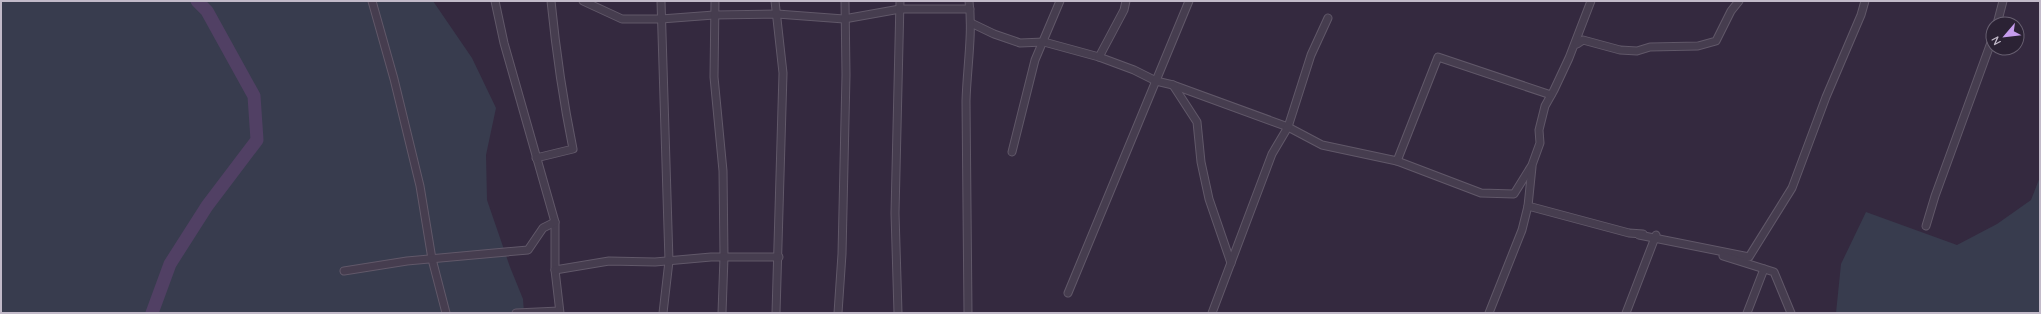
<svg xmlns="http://www.w3.org/2000/svg" width="2041" height="314" font-family="Quicksand,sans-serif">
<rect width="100%" height="100%" fill="#34293f"/>
<g fill="#383c4e">
<path d="M1 1H433L472 58 496 108 486 155 487 200 510 267 523 299 524 313H1Z"/>
<path d="M2040 177V313H1836L1841 264 1866 212 1957 245 1997 224 2031 200Z"/>
</g>
<g fill="none" stroke-linecap="round" stroke-linejoin="round">
<path stroke="#514064" stroke-width="13" d="M152 313 170 264 207 206 257 140 254 96 207 11 197 1"/>
<g stroke="#615869" stroke-width="9">
<g id="street">
<path d="M372 1 394 79 420 186 432 259 446 313"/>
<path d="M495 1 504 43 555 222V270L560 313"/>
<path d="M583 1 622 19H661L714 15 777 14 844 19 900 9H970"/>
<path d="M661 1 669 261 663 313"/>
<path d="M715 1 714 77 723 171 724 257 722 313"/>
<path d="M775 1 783 73 776 313"/>
<path d="M971 23 994 34 1020 43 1044 42 1099 57 1134 70 1156 81 1173 85 1288 127 1322 145 1397 161 1481 193 1514 194 1532 165 1540 143 1539 130 1545 106 1554 90 1569 58 1591 1"/>
<path d="M1997 24 2003 1"/>
<path d="M1577 44 1583 40 1620 50 1637 51 1650 47 1698 46 1716 41 1731 11 1739 1"/>
<path d="M1099 57 1124 10 1126 1"/>
<path d="M1173 85 1197 122 1201 162 1209 199 1231 263"/>
<path d="M1012 152 1035 60 1060 1"/>
<path d="M536 158 573 149C563 100 556 51 551 1"/>
<path d="M1397 161 1438 57 1551 95"/>
<path d="M1532 167 1528 206 1629 233 1643 234"/>
<path d="M1926 226 1935 196 1993 37"/>
<path d="M1639 235 1749 257 1792 188 1826 97 1861 15 1865 1"/>
<path d="M1723 256 1774 272 1791 313"/>
<path d="M555 270 609 261 655 262 711 257H779"/>
<path d="M344 271 407 261 528 250 543 228 555 222"/>
<path d="M1068 293 1189 1"/>
<path d="M516 313 559 311"/>
<path d="M838 313 842 254 846 75 845 1"/>
<path d="M898 313 895 213 900 1"/>
<path d="M968 313C967 242 966 171 966 101 967 67 973 34 969 1"/>
<path d="M1212 313 1272 154 1288 127 1311 55 1328 18"/>
<path d="M1489 313 1522 230 1528 206"/>
<path d="M1626 313 1656 235"/>
<path d="M1747 313 1764 269"/>
</g>
</g>
<use href="#street" stroke="#463d4f" stroke-width="7"/>
</g>
<rect width="2041" height="314" fill="none" stroke="#c2bac9" stroke-width="4"/>
<g transform="translate(2005 36) rotate(242)"><circle r="19" fill="#2b2234" stroke="#675f70"/>
<path d="M0-3L7 15L0 10L-7 15Z" fill="#c69ced"/>
<text y="-6" font-size="11" font-weight="bold" text-anchor="middle" fill="#c2bac9">N</text>
</g>
</svg>
